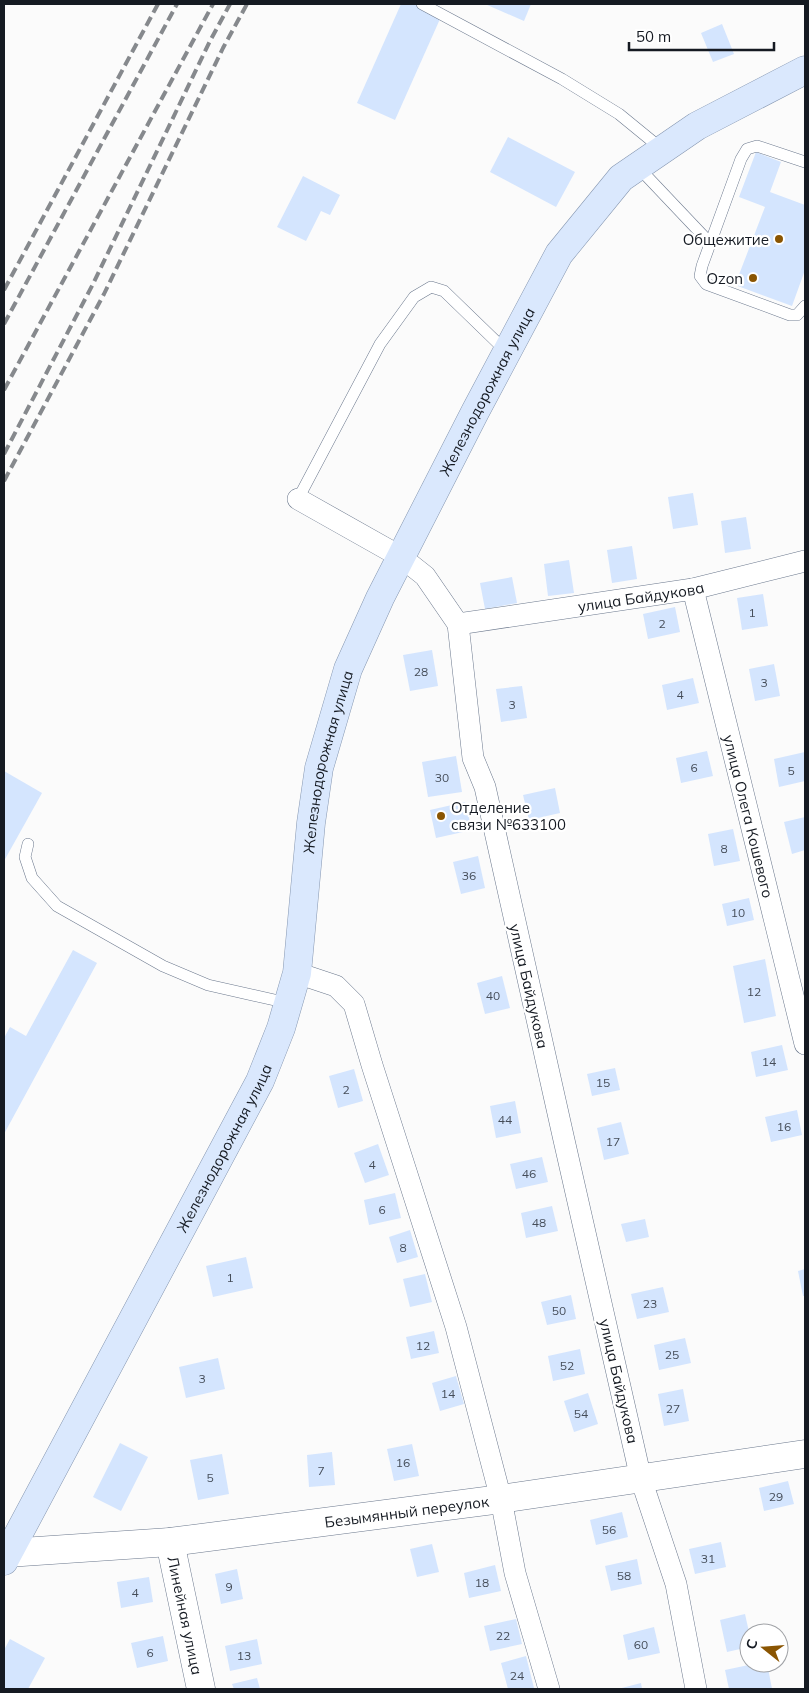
<svg xmlns="http://www.w3.org/2000/svg" width="809" height="1693" font-family="Mulish,sans-serif">
<rect width="100%" height="100%" fill="#fbfbfb"/>
<g fill="#d4e5fe">
<path d="M401 4H429L444 10 395 120 357 103Z"/>
<path d="M485 4H531L524 21Z"/>
<path d="M722 24 734 54 713 62 701 33Z"/>
<path d="M508 137 575 172 556 207 490 172Z"/>
<path d="M756 152 781 162 770 192 805 205V270L792 306 735 285 765 207 739 197Z"/>
<path d="M303 176 340 195 330 215 321 211 306 241 277 227Z"/>
<path d="M693 493 698 525 673 529 668 497Z"/>
<path d="M746 517 751 549 725 553 721 521Z"/>
<path d="M632 546 637 579 612 583 607 550Z"/>
<path d="M569 560 574 593 548 596 544 564Z"/>
<path d="M512 577 517 603 485 609 480 583Z"/>
<path d="M763 594 768 626 742 630 737 598Z"/>
<path d="M675 607 680 632 648 639 643 614Z"/>
<path d="M432 650 438 686 410 691 403 655Z"/>
<path d="M774 664 780 696 755 701 749 669Z"/>
<path d="M693 678 699 703 667 710 662 685Z"/>
<path d="M522 686 527 718 501 722 496 689Z"/>
<path d="M707 751 713 776 681 783 676 758Z"/>
<path d="M805 752V781L779 787 774 759Z"/>
<path d="M456 756 462 792 428 797 422 762Z"/>
<path d="M4 771 42 793 4 861Z"/>
<path d="M555 788 560 813 529 820 523 795Z"/>
<path d="M465 802 472 830 436 838 430 810Z"/>
<path d="M805 817V850L792 854 784 822Z"/>
<path d="M733 829 740 861 714 866 708 834Z"/>
<path d="M478 856 485 888 461 894 453 862Z"/>
<path d="M749 898 754 920 727 926 722 904Z"/>
<path d="M73 950 97 963 4 1134V1038L10 1027 26 1036Z"/>
<path d="M765 959 776 1016 744 1023 733 966Z"/>
<path d="M502 976 510 1008 485 1014 477 983Z"/>
<path d="M782 1045 788 1070 756 1077 751 1052Z"/>
<path d="M615 1068 620 1090 592 1096 587 1074Z"/>
<path d="M354 1069 363 1101 338 1108 329 1076Z"/>
<path d="M515 1101 521 1133 496 1138 490 1106Z"/>
<path d="M797 1110 802 1135 771 1142 765 1117Z"/>
<path d="M621 1122 629 1154 604 1160 597 1128Z"/>
<path d="M378 1144 389 1175 365 1183 354 1153Z"/>
<path d="M542 1157 548 1182 516 1189 510 1164Z"/>
<path d="M395 1193 401 1218 369 1225 364 1200Z"/>
<path d="M552 1206 558 1231 526 1238 521 1213Z"/>
<path d="M645 1219 649 1237 626 1242 621 1224Z"/>
<path d="M410 1230 418 1257 397 1263 389 1237Z"/>
<path d="M246 1257 253 1288 213 1297 206 1266Z"/>
<path d="M805 1269V1296H803L798 1271Z"/>
<path d="M425 1274 432 1302 410 1307 403 1279Z"/>
<path d="M663 1287 669 1312 637 1319 631 1294Z"/>
<path d="M571 1295 576 1319 547 1325 541 1302Z"/>
<path d="M434 1331 439 1353 411 1359 406 1337Z"/>
<path d="M685 1338 691 1363 659 1370 654 1345Z"/>
<path d="M580 1349 585 1374 553 1381 548 1356Z"/>
<path d="M218 1358 225 1389 186 1398 179 1367Z"/>
<path d="M456 1376 464 1404 440 1411 432 1383Z"/>
<path d="M683 1389 689 1421 664 1426 658 1394Z"/>
<path d="M588 1393 598 1424 574 1432 564 1401Z"/>
<path d="M120 1443 148 1457 121 1511 93 1497Z"/>
<path d="M412 1444 419 1476 394 1481 387 1449Z"/>
<path d="M332 1452 335 1485 309 1487 307 1455Z"/>
<path d="M222 1454 229 1494 198 1500 190 1460Z"/>
<path d="M788 1481 794 1504 764 1511 759 1488Z"/>
<path d="M622 1512 628 1537 596 1545 590 1520Z"/>
<path d="M721 1542 726 1567 695 1574 689 1549Z"/>
<path d="M432 1544 439 1572 417 1577 410 1549Z"/>
<path d="M637 1559 642 1584 611 1591 605 1566Z"/>
<path d="M495 1565 501 1591 469 1598 464 1573Z"/>
<path d="M237 1569 243 1599 221 1604 215 1574Z"/>
<path d="M149 1577 153 1602 121 1608 117 1582Z"/>
<path d="M745 1614 749 1632V1647L727 1652 720 1620Z"/>
<path d="M516 1619 522 1644 490 1651 484 1626Z"/>
<path d="M654 1627 660 1653 628 1660 623 1635Z"/>
<path d="M163 1636 168 1661 137 1668 131 1643Z"/>
<path d="M10 1639 45 1658 28 1689H4V1650Z"/>
<path d="M257 1639 262 1664 230 1671 225 1646Z"/>
<path d="M526 1656 534 1688 508 1689 501 1663Z"/>
<path d="M758 1663H767L772 1689H729L725 1670Z"/>
<path d="M257 1678 260 1689H234L232 1684Z"/>
<path d="M641 1683 642 1689H618Z"/>
</g>
<g fill="none" stroke-linecap="round" stroke-linejoin="round">
<g stroke="#6b788d" stroke-width="12">
<g id="lane">
<path d="M422 4 562 79 619 114 663 150"/>
<path d="M805 162 757 146 747 149 741 159 702 266 700 276 706 284 790 315H797L805 306"/>
<path d="M638 167 710 243"/>
<path d="M298 499 380 344 414 297 431 287 444 291 507 352"/>
<path d="M28 844 25 857 32 878 57 906 163 966 208 985 288 1003"/>
</g>
</g>
<g stroke="#6b788d" stroke-width="22">
<g id="street">
<path d="M298 499 401 557 425 576 458 624"/>
<path id="s1" d="M693 589 805 1044"/>
<path d="M297 973 336 986 354 1004 372 1065 456 1327 501 1499 515 1573 549 1689"/>
<path id="s2" d="M696 1689 676 1584 641 1479 564 1140 485 787 473 758 458 624 693 589 805 561"/>
</g>
</g>
<g stroke="#6b788d" stroke-width="29">
<g id="secondary">
<path id="s3" d="M170 1542 201 1689"/>
<path id="s4" d="M7 1553 170 1542 501 1499 805 1454"/>
</g>
</g>
<g stroke="#8596b0" stroke-width="29">
<g id="primary">
<path id="s5" d="M4 1561 260 1081 281 1028 297 973 311 823 319 768 348 669 380 598 475 412 559 254 621 178 697 126 805 70"/>
</g>
</g>
<use href="#lane" stroke="#fff" stroke-width="11"/>
<use href="#street" stroke="#fff" stroke-width="21"/>
<use href="#secondary" stroke="#fff" stroke-width="28"/>
<use href="#primary" stroke="#dae8fd" stroke-width="28"/>
<g stroke="#86898d" stroke-width="4" stroke-dasharray="10 5" stroke-linecap="butt">
<path d="M4 290 158 4"/>
<path d="M4 324 177 4"/>
<path d="M4 390 213 4"/>
<path d="M4 454 93 284 210 41 230 4"/>
<path d="M4 481 104 294 223 48 247 4"/>
</g>
</g>
<g fill="#8a5502" stroke="#fff" stroke-width="2">
<circle cx="779" cy="239" r="5"/>
<circle cx="753" cy="278" r="5"/>
<circle cx="441" cy="816" r="5"/>
</g>
<g text-anchor="middle" dominant-baseline="central" stroke-width="4.5" stroke-linejoin="round" paint-order="stroke">
<g font-size="12" fill="#454d59">
<text x="752" y="612">1</text>
<text x="662" y="623">2</text>
<text x="421" y="671">28</text>
<text x="764" y="682">3</text>
<text x="680" y="694">4</text>
<text x="512" y="704">3</text>
<text x="694" y="767">6</text>
<text x="791" y="770">5</text>
<text x="442" y="777">30</text>
<text x="724" y="848">8</text>
<text x="469" y="875">36</text>
<text x="738" y="912">10</text>
<text x="754" y="991">12</text>
<text x="493" y="995">40</text>
<text x="769" y="1061">14</text>
<text x="603" y="1082">15</text>
<text x="346" y="1089">2</text>
<text x="505" y="1119">44</text>
<text x="784" y="1126">16</text>
<text x="613" y="1141">17</text>
<text x="372" y="1164">4</text>
<text x="529" y="1173">46</text>
<text x="382" y="1209">6</text>
<text x="539" y="1222">48</text>
<text x="403" y="1247">8</text>
<text x="230" y="1277">1</text>
<text x="650" y="1303">23</text>
<text x="559" y="1310">50</text>
<text x="423" y="1345">12</text>
<text x="672" y="1354">25</text>
<text x="567" y="1365">52</text>
<text x="202" y="1378">3</text>
<text x="448" y="1393">14</text>
<text x="673" y="1408">27</text>
<text x="581" y="1413">54</text>
<text x="403" y="1462">16</text>
<text x="321" y="1470">7</text>
<text x="210" y="1477">5</text>
<text x="776" y="1496">29</text>
<text x="609" y="1529">56</text>
<text x="708" y="1558">31</text>
<text x="624" y="1575">58</text>
<text x="482" y="1582">18</text>
<text x="229" y="1586">9</text>
<text x="135" y="1592">4</text>
<text x="503" y="1635">22</text>
<text x="641" y="1644">60</text>
<text x="150" y="1652">6</text>
<text x="244" y="1655">13</text>
<text x="517" y="1675">24</text>
</g>
<g font-size="15" fill="#151a22" stroke="#fff" text-anchor="end">
<text x="769" y="239">Общежитие</text>
<text x="743" y="278">Ozon</text>
<text x="451" y="807" text-anchor="start">Отделение<tspan x="451" dy="17">связи №633100</tspan></text>
</g>
<g font-size="15" fill="#151a22" stroke="#fff">
<text stroke="none"><textPath href="#s5" startOffset="1278">Железнодорожная улица</textPath></text>
<text stroke="none"><textPath href="#s2" startOffset="1278">улица Байдукова</textPath></text>
<text stroke="none"><textPath href="#s5" startOffset="872">Железнодорожная улица</textPath></text>
<text stroke="none"><textPath href="#s1" startOffset="234">улица Олега Кошевого</textPath></text>
<text transform="translate(529 986) rotate(77)">улица Байдукова</text>
<text stroke="none"><textPath href="#s5" startOffset="468">Железнодорожная улица</textPath></text>
<text transform="translate(619 1381) rotate(77)">улица Байдукова</text>
<text stroke="none"><textPath href="#s4" startOffset="402">Безымянный переулок</textPath></text>
<text stroke="none"><textPath href="#s3" startOffset="75">Линейная улица</textPath></text>
</g>
</g>
<rect width="809" height="1693" fill="none" stroke="#151a22" stroke-width="10"/>
<g transform="translate(764 1648) rotate(287)"><circle r="24" fill="#ffffff" stroke="#a1a3a7"/>
<path d="M0-4L9 19L0 12L-9 19Z" fill="#8a5502"/>
<text y="-8" font-size="14" font-weight="bold" text-anchor="middle" fill="#151a22">С</text>
</g>
<path d="M629 42v8h145v-8" fill="none" stroke="#151a22" stroke-width="2.5"/>
<text x="636" y="42" font-size="15" fill="#151a22" stroke="#ffffff" stroke-width="4" paint-order="stroke">50 m</text>
</svg>
